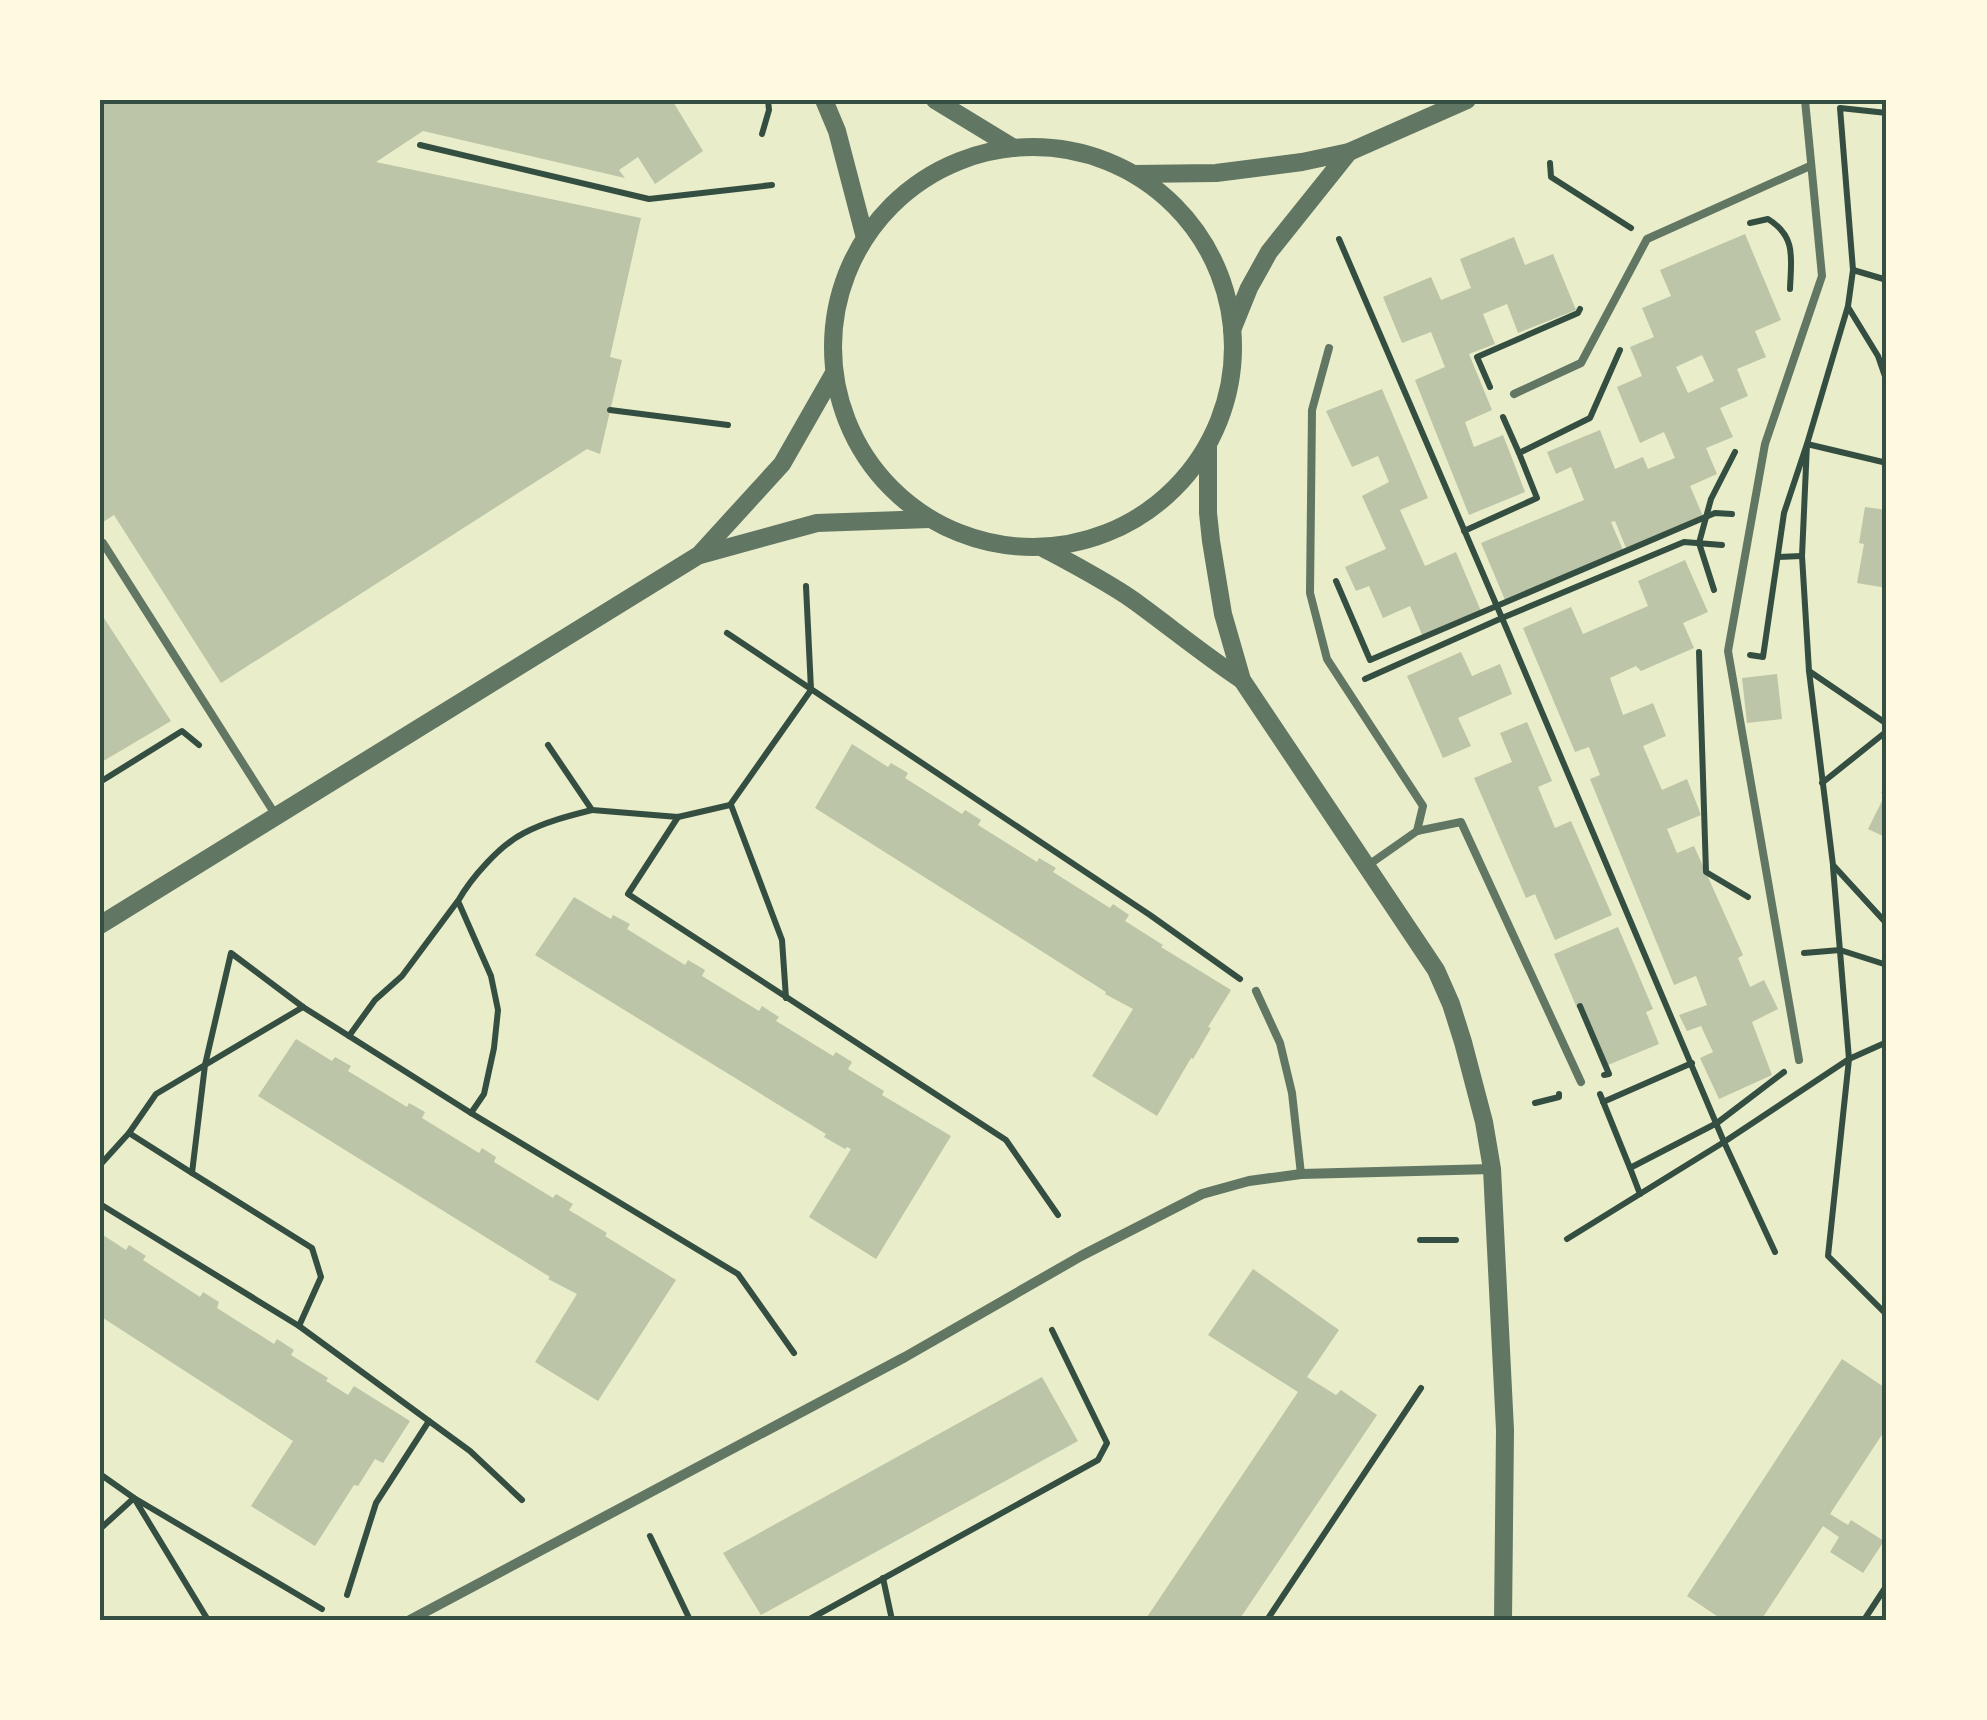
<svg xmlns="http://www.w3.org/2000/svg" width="1987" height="1720" font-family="'DM Sans',sans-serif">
<rect width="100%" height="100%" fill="#e9edc9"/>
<g fill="#bcc5a7" fill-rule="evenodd">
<path d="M100 100H672L703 151 655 184 638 157 619 170 625 178 423 131 376 162 641 218 610 357 622 360 600 454 587 449 221 683 114 515 100 524Z"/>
<path d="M1745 234 1781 320 1755 331 1766 357 1737 369 1748 396 1720 408 1733 437 1706 448 1717 474 1690 486 1703 516 1626 548 1615 521 1611 522 1623 550 1505 600 1481 543 1584 500 1571 467 1556 474 1547 452 1600 430 1615 469 1643 457 1648 469 1675 458 1664 432 1640 443 1617 387 1642 376 1630 347 1654 337 1642 308 1671 296 1660 270ZM1702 355 1714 381 1688 393 1676 367Z"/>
<path d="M1514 237 1525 265 1553 254 1576 310 1518 333 1507 304 1483 314 1495 344 1469 354 1492 410 1465 422 1474 447 1503 435 1525 492 1469 515 1415 380 1445 367 1431 332 1402 343 1383 297 1431 277 1441 300 1471 288 1460 259Z"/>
<path d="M1382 389 1428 498 1400 510 1425 566 1456 552 1481 611 1423 637 1410 606 1383 618 1369 586 1356 591 1345 567 1386 549 1362 496 1389 482 1378 456 1352 467 1326 411Z"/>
<path d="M1865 507 1887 510V588L1857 583 1864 544 1859 543Z"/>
<path d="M1685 560 1708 612 1683 623 1694 648 1641 671 1636 666 1610 678 1623 715 1653 703 1666 736 1643 746 1662 790 1687 779 1701 815 1667 829 1677 853 1694 846 1743 955 1738 958 1750 987 1764 980 1778 1009 1752 1022 1772 1075 1719 1099 1700 1058 1713 1052 1701 1026 1687 1031 1679 1015 1707 1005 1696 976 1674 985 1590 779 1600 775 1589 747 1575 752 1523 628 1571 607 1583 634 1648 606 1638 581Z"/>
<path d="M100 612 171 721 100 763Z"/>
<path d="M1461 652 1472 676 1500 664 1512 694 1458 718 1471 746 1443 758 1407 676Z"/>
<path d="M1777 674 1782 719 1747 723 1742 678Z"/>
<path d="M1527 722 1552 781 1538 787 1555 828 1571 821 1612 915 1555 940 1535 894 1526 898 1474 778 1512 762 1500 733Z"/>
<path d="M852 744 888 767 891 763 908 773 905 778 962 814 965 810 981 820 978 825 1037 862 1039 858 1056 868 1053 872 1110 908 1113 904 1129 915 1125 921 1163 945 1161 947 1231 990 1208 1027 1211 1028 1193 1059 1191 1058 1157 1116 1092 1076 1133 1009 1105 994 1106 992 815 808Z"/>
<path d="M1887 780V838L1868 829 1885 795 1881 793Z"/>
<path d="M574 897 611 919 613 915 630 924 627 929 685 965 688 960 705 970 702 976 759 1011 762 1006 779 1017 776 1021 833 1056 836 1052 852 1062 848 1069 884 1091 882 1095 951 1136 876 1259 809 1217 851 1149 847 1147 845 1149 824 1137 826 1134 535 955Z"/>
<path d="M1618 927 1653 1009 1646 1012 1659 1044 1608 1065 1583 1005 1577 1008 1554 954Z"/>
<path d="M296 1039 332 1061 335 1057 351 1066 348 1071 407 1107 409 1103 425 1112 422 1118 479 1153 482 1148 496 1157 494 1162 553 1198 556 1194 573 1204 569 1210 607 1233 605 1236 676 1280 598 1401 535 1362 577 1294 548 1279 550 1277 258 1096Z"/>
<path d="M100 1233 126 1250 129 1245 146 1256 143 1260 200 1297 203 1292 219 1302 217 1308 274 1344 277 1339 294 1350 291 1355 328 1378 326 1381 348 1395 354 1386 410 1421 383 1463 375 1459 358 1486 354 1485 315 1546 251 1506 293 1441 100 1316Z"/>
<path d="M1253 1269 1339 1330 1307 1377 1336 1395 1341 1390 1377 1415 1239 1620H1145L1298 1392 1208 1335Z"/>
<path d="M1842 1359 1887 1389V1427L1830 1514 1848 1525 1851 1520 1884 1541 1863 1573 1830 1552 1839 1537 1823 1526 1761 1620H1723L1687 1596Z"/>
<path d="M1042 1377 1078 1441 761 1615 723 1553Z"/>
</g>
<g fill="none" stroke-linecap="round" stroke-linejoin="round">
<g stroke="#344e41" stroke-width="6">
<path d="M1887 113 1840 108 1853 270 1848 306 1807 444 1802 556 1809 671 1833 865 1887 924"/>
<path d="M762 134 769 110 768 100"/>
<path d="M420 145 649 199 772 185"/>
<path d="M1550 163 1551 177 1631 228"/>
<path d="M1750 223 1768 219C1797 237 1791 259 1790 289"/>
<path d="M1339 239 1502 618 1684 542 1722 545"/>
<path d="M1853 270 1887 280"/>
<path d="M1848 307 1878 356 1887 382"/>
<path d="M1490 387 1477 357 1578 313 1580 309"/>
<path d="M610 410 728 425"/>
<path d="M1503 417 1519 453"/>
<path d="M1464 531 1537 498 1519 453 1590 418 1620 350"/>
<path d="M1778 557 1802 556"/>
<path d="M1336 581 1370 660 1715 513 1732 514"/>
<path d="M1714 590 1699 543 1711 499 1735 452"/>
<path d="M727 633 1150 915 1240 979"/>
<path d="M1699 652 1706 872 1748 897"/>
<path d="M1750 655 1763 657 1784 513 1807 444 1887 463"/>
<path d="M1809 671 1887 724"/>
<path d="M1365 679 1502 618 1724 1142 1775 1252"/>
<path d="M548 745 592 810 678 817 730 805 811 690 806 586"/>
<path d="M100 782 182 731 199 745"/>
<path d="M1822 783 1887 731"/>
<path d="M731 805 782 940 786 998"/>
<path d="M678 817 628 894 1006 1140 1058 1215"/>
<path d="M1833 867 1849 1059 1828 1256 1887 1315"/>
<path d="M1804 953 1840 950 1887 965"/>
<path d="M1580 1006 1609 1074 1604 1075"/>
<path d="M349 1036 375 1000 402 976 457 902"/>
<path d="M1600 1094 1630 1168 1717 1123 1784 1072"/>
<path d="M1603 1102 1692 1063"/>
<path d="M1535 1103 1559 1097V1094"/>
<path d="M471 1113 484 1094 494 1048 498 1010 491 976 458 901C471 878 500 845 524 833 545 822 568 816 592 810"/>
<path d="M129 1133 192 1173"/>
<path d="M100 1165 129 1133 156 1094 205 1065 231 953 303 1007 471 1113 738 1274 794 1353"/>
<path d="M1630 1168 1640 1194"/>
<path d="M100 1204 299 1326 470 1451 522 1500"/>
<path d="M1567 1239 1724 1142 1849 1059 1887 1042"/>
<path d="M1420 1240H1456"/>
<path d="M299 1326 321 1277 312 1248 192 1173 205 1065 303 1007"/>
<path d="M100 1474 134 1498 100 1529"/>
<path d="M650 1536 690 1620"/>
<path d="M883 1578 892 1620"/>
<path d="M347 1595 376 1503 429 1421"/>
<path d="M208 1620 134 1498 322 1609"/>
<path d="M808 1620 1098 1460 1107 1443 1052 1330"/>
<path d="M1267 1620 1421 1388"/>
<path d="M1864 1620 1887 1585"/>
</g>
<g stroke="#617663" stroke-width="8">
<path d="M1329 348 1312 410 1310 593 1327 659 1423 806 1417 831"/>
<path d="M1514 394 1581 363 1647 239 1810 166"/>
<path d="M103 543 275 814"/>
<path d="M1367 866 1417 831 1461 822 1581 1082"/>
<path d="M1256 991 1280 1043 1292 1093 1301 1174"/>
<path d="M1799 1060 1728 651 1765 444 1822 276 1805 100"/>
</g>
<path stroke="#617663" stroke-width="10" d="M410 1620 905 1357 1081 1256 1202 1194 1249 1181 1301 1174 1492 1169"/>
<g stroke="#617663" stroke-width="18">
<path d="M824 100 837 131 865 238"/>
<path d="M935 100 1014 148"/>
<circle cx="1033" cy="347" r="200"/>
<path d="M1134 174 1216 173 1302 162 1349 152 1467 100"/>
<path d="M1232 330 1249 288 1269 252 1349 152"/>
<path d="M1208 445V513L1211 541 1223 614 1242 680 1436 970 1451 1004 1463 1042 1484 1122 1492 1169 1505 1430 1503 1620"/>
<path d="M1043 548C1073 564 1104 580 1133 600 1169 626 1204 655 1242 680"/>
<path d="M700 555 817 523 929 519"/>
<path d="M100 925 699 555 782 464 834 373"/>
</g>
</g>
<rect width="1987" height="1720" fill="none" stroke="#fefae0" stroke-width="205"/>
<rect x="102" y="102" width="1782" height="1516" fill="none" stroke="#344e41" stroke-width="4"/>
</svg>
